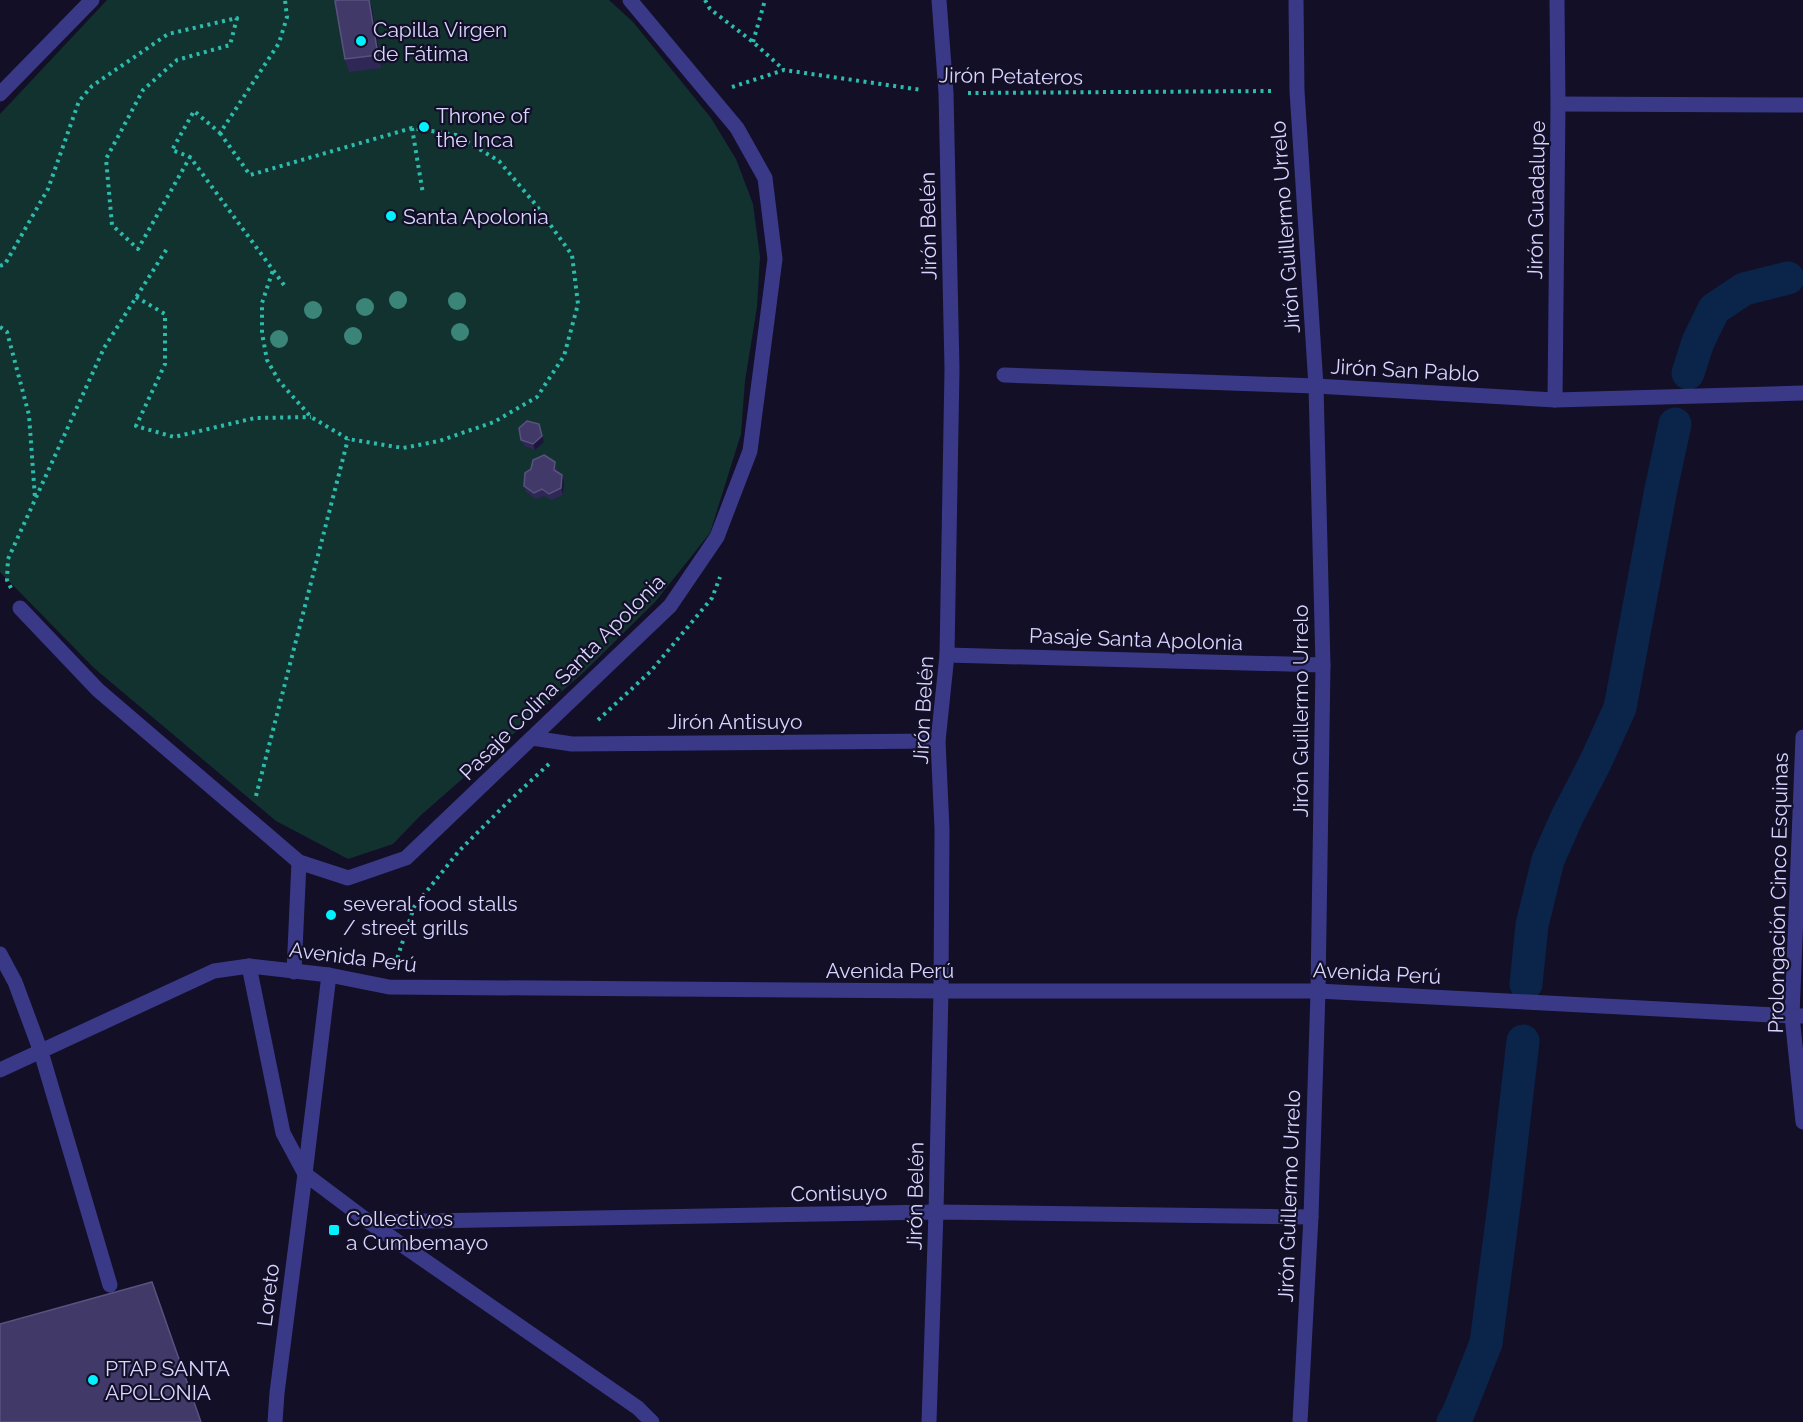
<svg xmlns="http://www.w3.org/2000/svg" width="1803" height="1422" font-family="Raleway,sans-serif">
<rect width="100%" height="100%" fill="#120f27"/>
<path fill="#12322f" d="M107 0H609L633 22 711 118 736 159 753 204 760 257 757 307 745 381 741 434 710 533 655 602 584 672 420 816 393 844 348 859 276 821 94 668 0 572V114Z"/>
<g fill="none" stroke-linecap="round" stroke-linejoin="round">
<g stroke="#0b254a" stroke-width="33">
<path d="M1688 373 1698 342 1714 309 1744 289 1788 278"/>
<path d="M1526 984 1532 925 1548 860 1567 817 1595 763 1620 708 1661 489 1675 424"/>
<path d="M1453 1422 1458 1414 1486 1343 1505 1198 1523 1041"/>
</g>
<g stroke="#2cbcad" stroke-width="4" stroke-dasharray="3 4.5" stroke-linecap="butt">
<path d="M705 0 710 9 753 42 784 70"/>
<path d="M753 42 765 0"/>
<path d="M732 87 784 70 922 90"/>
<path d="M968 93 1275 91"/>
<path d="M412 128 423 194"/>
<path d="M220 133 250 175 412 128 456 135 499 161 536 205 572 255 578 304 564 356 537 397 494 422 439 441 403 448 348 439 311 417 279 381 267 360 262 333V303L273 270"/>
<path d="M0 266 5 264 48 189 79 101 92 86 168 34 237 18 230 45 177 60 143 90 106 159 112 225 138 249 190 157"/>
<path d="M284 285 190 157 172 150 194 111 220 133 279 43 287 17 285 0"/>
<path d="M136 297 165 314V364L136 426 174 437 255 418 311 417"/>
<path d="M0 327 7 332 29 415 35 498"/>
<path d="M11 588 7 580 8 559 104 348 168 247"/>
<path d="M598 720 651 671 712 598 720 577"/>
<path d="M256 796 348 439"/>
<path d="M395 965 414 907 459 851 508 802 550 763"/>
</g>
<g stroke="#393988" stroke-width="15">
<path d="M1296 0 1297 91 1316 386 1323 665 1318 991 1311 1217 1300 1422"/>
<path d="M0 94 92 0"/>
<path d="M1558 104 1803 105"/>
<path d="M1004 375 1316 386 1555 400 1803 393"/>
<path d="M1555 400 1558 104 1557 0"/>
<path d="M20 608 98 690 299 862 348 878 406 858 670 606 717 537 750 451 775 259 765 178 737 128 630 0"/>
<path d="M947 655 1323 665"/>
<path d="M1803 737 1792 1016 1803 1122"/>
<path d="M532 738 572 744 938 741"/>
<path d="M0 954 15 982 41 1052 110 1285"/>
<path d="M294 972 299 862"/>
<path d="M369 1222 936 1212 1311 1217"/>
<path d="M275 1422 277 1393 305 1174"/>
<path d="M929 1422 936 1212 941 991 942 829 938 741 947 655 952 369 946 93 939 0"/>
</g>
<g stroke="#393988" stroke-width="15">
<path d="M249 966 283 1133 305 1174 369 1222 638 1408 652 1422"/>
<path d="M0 1070 214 971 249 966 329 975 389 987 941 991H1318L1792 1016H1803"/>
<path d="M305 1174 329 975"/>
</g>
</g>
<g fill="#3b8478">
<circle cx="398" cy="300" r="9"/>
<circle cx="457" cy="301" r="9"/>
<circle cx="365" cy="307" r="9"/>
<circle cx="313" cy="310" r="9"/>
<circle cx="460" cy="332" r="9"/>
<circle cx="353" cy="336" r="9"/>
<circle cx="279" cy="339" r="9"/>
</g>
<g fill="#2f2756">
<path d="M372 8 382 68 349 72 345 59Z"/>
<path d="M539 424 544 442 535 450 524 446 521 440Z"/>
<path d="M557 468V472L564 482 563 495 551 500 545 496 536 499 526 492 524 486 531 469Z"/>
</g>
<g fill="#1c163b">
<path d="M369 0 372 8 382 68 378 55Z"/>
<path d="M539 424 544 442 535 450 533 444Z"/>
<path d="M562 475 564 482 563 495 561 488Z"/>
</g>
<g fill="#413a68" stroke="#595280" stroke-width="1.5">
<path d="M339 0H369L378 55 345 59 335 1Z"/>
<path d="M527 421 539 424 542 436 533 444 521 440 519 428Z"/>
<path d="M544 455 555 462 554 470 562 475 561 488 549 494 542 489 534 493 524 486 525 473 531 469 533 460Z"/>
<path d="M152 1282 201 1422H0V1324Z"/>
</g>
<g fill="#01f1ff" stroke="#120f27" stroke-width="2">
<circle cx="361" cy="41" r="6"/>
<circle cx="424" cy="127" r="6"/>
<circle cx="391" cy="216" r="6"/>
<circle cx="331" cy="915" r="6"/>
<rect x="328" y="1224" width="12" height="12" rx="3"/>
<circle cx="93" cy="1380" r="6"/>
</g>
<g text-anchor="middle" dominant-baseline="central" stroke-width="4.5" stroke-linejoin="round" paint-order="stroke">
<g font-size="21" fill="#d8d5ff" stroke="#120f27" text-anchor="start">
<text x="373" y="29">Capilla Virgen<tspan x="373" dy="24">de Fátima</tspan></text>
<text x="436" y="115">Throne of<tspan x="436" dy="24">the Inca</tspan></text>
<text x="403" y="216">Santa Apolonia</text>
<text x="343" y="903">several food stalls<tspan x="343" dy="24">/ street grills</tspan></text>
<text x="346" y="1218">Collectivos<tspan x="346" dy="24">a Cumbemayo</tspan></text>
<text x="105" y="1368">PTAP SANTA<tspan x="105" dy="24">APOLONIA</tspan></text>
</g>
<g font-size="21" fill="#d8d5ff" stroke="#120f27">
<text transform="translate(1011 76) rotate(1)">Jirón Petateros</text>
<text transform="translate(1536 200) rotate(-89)">Jirón Guadalupe</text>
<text transform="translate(928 226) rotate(-91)">Jirón Belén</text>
<text transform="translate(1285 227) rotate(-94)">Jirón Guillermo Urrelo</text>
<text transform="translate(1405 370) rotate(3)">Jirón San Pablo</text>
<text transform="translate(1136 639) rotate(2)">Pasaje Santa Apolonia</text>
<text transform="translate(562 677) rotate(-45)">Pasaje Colina Santa Apolonia</text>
<text transform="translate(923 710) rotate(-87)">Jirón Belén</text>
<text transform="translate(1300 711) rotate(-90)">Jirón Guillermo Urrelo</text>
<text x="735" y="721">Jirón Antisuyo</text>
<text transform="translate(1778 893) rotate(-89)">Prolongación Cinco Esquinas</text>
<text transform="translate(353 957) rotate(7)">Avenida Perú</text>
<text x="890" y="970">Avenida Perú</text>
<text transform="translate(1377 973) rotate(3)">Avenida Perú</text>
<text transform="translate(839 1193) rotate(-1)">Contisuyo</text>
<text transform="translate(915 1196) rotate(-89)">Jirón Belén</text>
<text transform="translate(1289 1196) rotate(-88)">Jirón Guillermo Urrelo</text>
<text transform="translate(268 1295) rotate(-83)">Loreto</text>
</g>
</g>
</svg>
